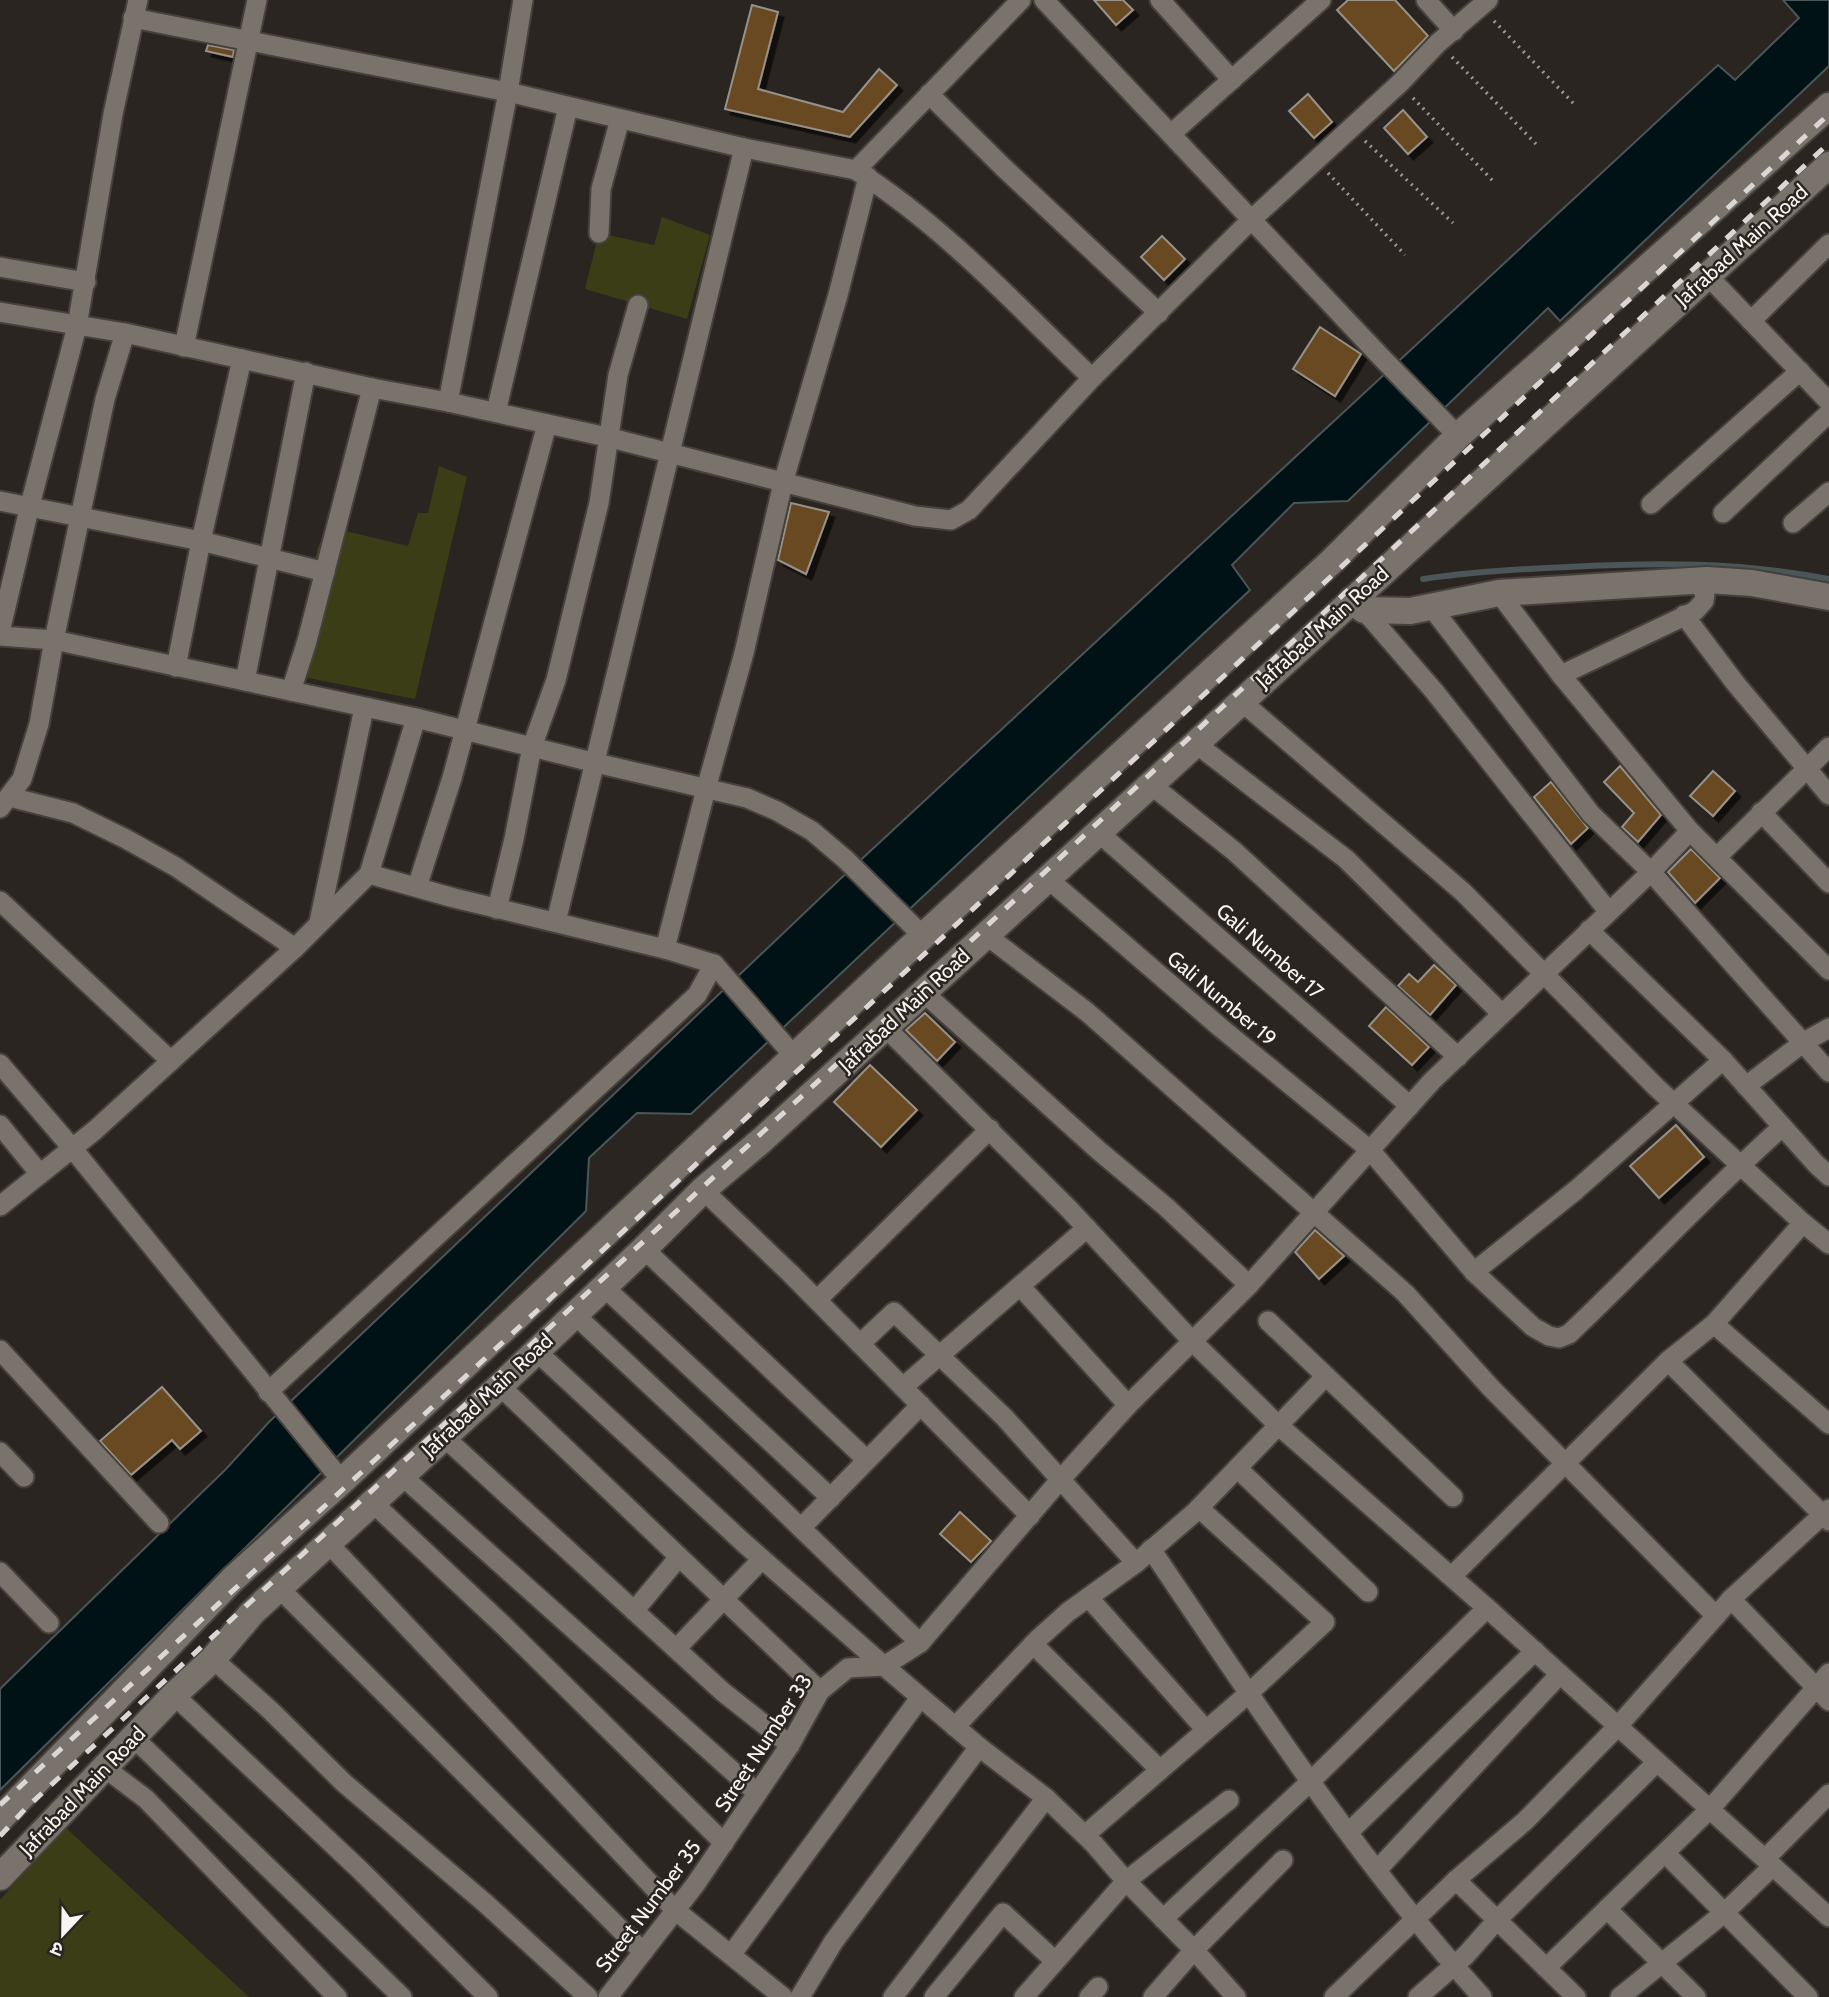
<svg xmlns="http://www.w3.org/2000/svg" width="1829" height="1997" font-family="Cabin,'Noto Sans Devanagari',sans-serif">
<defs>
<filter id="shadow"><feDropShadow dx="5.5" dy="5.5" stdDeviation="0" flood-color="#0009"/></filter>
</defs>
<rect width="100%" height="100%" fill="#2a2520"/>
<g fill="#3b3d16">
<path d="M662 217 710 235 687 319 585 289 599 233 654 245Z"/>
<path d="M439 466 467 477 415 699 288 674 318 547 329 527 408 546 418 513H428Z"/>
<path d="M65 1827 249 1997H0V1900Z"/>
</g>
<path fill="#001215" stroke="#4a5657" stroke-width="2" d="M1783 0H1829V66L1560 321 1548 308 1348 501 1294 503 1232 565 1250 590 691 1114 637 1113 589 1158 586 1211 0 1790V1689L226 1469 269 1422 838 881 1718 65 1735 80 1799 18Z"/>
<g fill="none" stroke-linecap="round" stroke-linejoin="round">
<path stroke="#4a5657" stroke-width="6" d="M1423 579C1471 572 1519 569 1568 567 1657 562 1741 562 1829 579"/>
</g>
<g fill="#694920" stroke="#97918a" stroke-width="2" filter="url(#shadow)">
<path d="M1094 0H1123L1133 10 1116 25Z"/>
<path d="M1348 0H1395L1428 36 1394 71 1337 10Z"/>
<path d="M752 5 778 12 758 89 843 112 879 69 897 85 850 137 725 109Z"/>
<path d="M208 45 234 50 233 57 206 51Z"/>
<path d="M1308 94 1332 122 1314 138 1289 111Z"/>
<path d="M1403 110 1427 137 1408 154 1384 128Z"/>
<path d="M1162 236 1185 259 1164 280 1141 257Z"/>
<path d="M1320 327 1361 354 1335 396 1293 369Z"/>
<path d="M791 503 829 512 806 574 778 560Z"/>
<path d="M1620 766 1661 815 1638 842 1622 827 1634 813 1604 782Z"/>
<path d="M1713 771 1735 791 1713 816 1690 796Z"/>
<path d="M1551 782 1588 828 1571 844 1534 797Z"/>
<path d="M1691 849 1720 878 1695 903 1668 872Z"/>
<path d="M1434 965 1456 985 1430 1015 1398 986 1409 974 1418 982Z"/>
<path d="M1386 1007 1429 1047 1412 1065 1369 1026Z"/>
<path d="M925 1013 955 1042 937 1061 906 1030Z"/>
<path d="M870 1065 917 1110 881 1147 834 1102Z"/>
<path d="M1676 1125 1704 1157 1659 1198 1630 1166Z"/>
<path d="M1315 1230 1344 1256 1319 1279 1295 1252Z"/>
<path d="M162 1387 201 1431 180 1449 172 1440 131 1475 100 1441Z"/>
<path d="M960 1512 991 1541 971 1562 940 1534Z"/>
</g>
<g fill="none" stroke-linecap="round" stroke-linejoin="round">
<g stroke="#45413c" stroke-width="23">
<g id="street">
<path d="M1044 0 1381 357 1458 436"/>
<path d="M1160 0 1232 80"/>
<path d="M1426 0 1454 31"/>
<path d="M133 18 508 92 744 148 856 170 1021 0"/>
<path d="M929 94 1003 167 1159 313"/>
<path d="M1171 134 1321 0"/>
<path d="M857 171C945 227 1017 306 1092 378"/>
<path d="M599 233 601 189 620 119"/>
<path d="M0 267 86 282"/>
<path d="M1707 275 1829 402"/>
<path d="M0 312 125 333 372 388 448 402 607 437 915 516 951 520 969 510 1092 378 1251 220 1400 83 1438 43 1488 0"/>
<path d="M1751 321 1829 244"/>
<path d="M184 347 257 0"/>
<path d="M448 402 508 92 523 0"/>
<path d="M496 412 568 107"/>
<path d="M0 501 201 541 325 572"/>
<path d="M1651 504 1800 371"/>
<path d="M1723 513 1829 413"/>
<path d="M1793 523 1829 492"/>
<path d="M1499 593 1561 675 1690 831 1829 970"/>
<path d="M1432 608 1591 814 1651 872 1829 1072"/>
<path d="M1364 610 1434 691 1608 911"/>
<path d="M1684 615 1736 684 1829 795"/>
<path d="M0 632 29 509 77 326 113 114 138 0"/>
<path d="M0 636 54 640 245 681 416 718 596 763 747 798 777 811 812 831 845 859 924 937"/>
<path d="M176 667 201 541 242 359"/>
<path d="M1561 675 1695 611 1704 601 1705 594 1697 580"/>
<path d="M245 681 306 372"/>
<path d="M291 691 307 641 372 388"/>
<path d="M1241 701 1463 892 1656 1087 1803 1223 1829 1244"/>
<path d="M1195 743 1346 859 1502 1014"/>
<path d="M1150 784 1234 851 1458 1057"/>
<path d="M10 797 73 813 126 839 176 867 295 948"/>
<path d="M0 808 22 779 39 724 54 640 105 399 125 333"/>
<path d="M1761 812 1829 883"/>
<path d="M1098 832 1410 1106"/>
<path d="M1718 856 1829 747"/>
<path d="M369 874 454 898 665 949 714 964 794 1056"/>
<path d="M1047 878 1221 1028 1370 1150 1474 1272 1533 1327 1549 1336 1559 1338 1569 1334C1641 1266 1708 1193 1782 1127"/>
<path d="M417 887 452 778 547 424"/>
<path d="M0 901 171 1061"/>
<path d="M497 909 514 839 532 747 556 680 599 503 618 375 638 305"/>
<path d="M319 922 364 708"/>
<path d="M556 922 744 148"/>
<path d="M1589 930 1723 1060 1816 1164 1829 1176"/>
<path d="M986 935 1087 1012 1405 1293 1491 1388 1716 1616"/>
<path d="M665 949 706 789 744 653 783 483 838 295 868 177"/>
<path d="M923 992 1098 1150 1166 1207 1249 1285"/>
<path d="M885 1027 1068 1208 1193 1342 1278 1425 1487 1608 1829 1917"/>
<path d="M0 1064 73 1149 342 1481"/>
<path d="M1746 1086 1804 1042 1829 1028"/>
<path d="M0 1125 40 1174"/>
<path d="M703 1190 790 1273 1030 1516"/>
<path d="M0 1206 94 1131 295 948 369 874 416 718"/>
<path d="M644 1249 867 1460"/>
<path d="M1474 1272 1576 1190 1723 1060"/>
<path d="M603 1286 831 1498"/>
<path d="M1020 1286 1128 1405"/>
<path d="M817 1300 990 1129"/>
<path d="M574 1314 745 1474 920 1643"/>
<path d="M1268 1321 1453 1497"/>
<path d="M1714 1324 1829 1424"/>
<path d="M860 1344 894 1312 1004 1417 1136 1563"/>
<path d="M0 1350 159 1523"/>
<path d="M535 1350 745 1544 884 1666 979 1747 1046 1798 1094 1844 1126 1881 1194 1950 1236 1997"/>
<path d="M1668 1361 1829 1521"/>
<path d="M500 1386 820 1691"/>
<path d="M903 1387 1087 1228"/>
<path d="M268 1392 697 995 714 964"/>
<path d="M443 1436 723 1692 790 1745"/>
<path d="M0 1452 24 1477"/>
<path d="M1238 1469 1368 1592"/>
<path d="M401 1475 757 1793"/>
<path d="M372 1502 504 1626 724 1843"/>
<path d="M801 1528 921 1405"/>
<path d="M328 1543 675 1910 783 1997"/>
<path d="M1151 1549C1255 1703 1357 1859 1482 1997"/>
<path d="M0 1572 49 1623"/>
<path d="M1452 1576 1668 1361 1714 1324 1803 1223"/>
<path d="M279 1588 643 1952"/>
<path d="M1089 1598 1206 1730"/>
<path d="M1731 1599 1829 1701"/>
<path d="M634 1611 679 1557"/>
<path d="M1033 1644 1160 1770"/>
<path d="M676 1649 762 1559"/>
<path d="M213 1659 270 1710 344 1783 485 1903 588 1997"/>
<path d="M884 1666 920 1643 1060 1480 1128 1405 1249 1285 1432 1081 1651 872 1690 831"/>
<path d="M174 1695 361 1871 488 1997"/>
<path d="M955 1727 1038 1639 1068 1612 1136 1563 1194 1513 1326 1376"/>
<path d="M133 1737 402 1997"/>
<path d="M105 1768 146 1799 337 1997"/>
<path d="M1349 1832 1535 1651"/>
<path d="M1085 1835 1248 1694 1325 1622 1199 1508"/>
<path d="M1665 1853 1808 1997"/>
<path d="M1765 1859 1829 1794"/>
<path d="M1378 1869 1560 1674"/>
<path d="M1456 1880 1576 1997"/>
<path d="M1607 1909 1696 1997"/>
<path d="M1163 1919 1310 1782 1487 1608"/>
<path d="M731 1955 920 1698"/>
<path d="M1546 1968 1710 1809 1829 1673"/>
<path d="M608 1997 695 1885 790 1745 820 1691 848 1668 884 1666"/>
<path d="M800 1997 834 1941 979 1747"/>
<path d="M893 1997 1046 1798"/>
<path d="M934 1997 1003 1913 1055 1961"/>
<path d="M1024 1997 1126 1881 1229 1800"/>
<path d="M1089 1997 1098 1987"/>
<path d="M1153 1997 1194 1950 1283 1860"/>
<path d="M1334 1997 1456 1880 1525 1821 1618 1726 1731 1599 1829 1509"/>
<path d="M1418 1997 1466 1955 1496 1921 1657 1762"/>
<path d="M1620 1997 1724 1913 1773 1866"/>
</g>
</g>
<g stroke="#45413c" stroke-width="30">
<g id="secondary">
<path d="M1352 600 1364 610 1410 611 1499 593 1707 580 1752 583 1829 597"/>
<path d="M0 1819 233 1579 342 1481 897 960 1332 561 1458 436 1829 106"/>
<path d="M0 1877 174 1695 213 1659 252 1613 500 1386 644 1249 703 1190 762 1140 1829 165"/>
</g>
</g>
<g stroke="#9b9793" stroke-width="3.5" stroke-dasharray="2 5" stroke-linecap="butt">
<path d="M1494 21 1576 106"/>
<path d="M1452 57 1536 144"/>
<path d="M1413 98 1495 183"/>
<path d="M1365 141 1453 223"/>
<path d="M1328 173 1405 255"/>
</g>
<use href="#street" stroke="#79736c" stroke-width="19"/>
<use href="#secondary" stroke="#79736c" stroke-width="26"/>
<g stroke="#dbd7d4" stroke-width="5" stroke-dasharray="12 12" stroke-linecap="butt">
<path d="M0 1805 932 947 1829 114"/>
<path d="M0 1836 27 1807 947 963 1829 143"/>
</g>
</g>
<g text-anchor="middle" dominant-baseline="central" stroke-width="5" stroke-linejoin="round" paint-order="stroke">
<g font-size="21" fill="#f8f4f1" stroke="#2a2520">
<text transform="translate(1741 245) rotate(-42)">Jafrabad Main Road</text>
<text transform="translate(1322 627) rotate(-42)">Jafrabad Main Road</text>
<text transform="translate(1270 951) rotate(41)">Gali Number 17</text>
<text transform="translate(1222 998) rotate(40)">Gali Number 19</text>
<text transform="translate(904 1010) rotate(-43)">Jafrabad Main Road</text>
<text transform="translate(487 1395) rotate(-43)">Jafrabad Main Road</text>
<text transform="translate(763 1743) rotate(-57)">Street Number 33</text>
<text transform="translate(82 1791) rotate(-46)">Jafrabad Main Road</text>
<text transform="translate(648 1906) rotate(-53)">Street Number 35</text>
</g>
</g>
<g transform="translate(63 1934) rotate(202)" stroke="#2a2520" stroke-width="5" paint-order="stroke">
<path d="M0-5L12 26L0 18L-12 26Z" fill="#f8f4f1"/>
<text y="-10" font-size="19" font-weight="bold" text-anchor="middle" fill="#f8f4f1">उ</text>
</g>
</svg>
